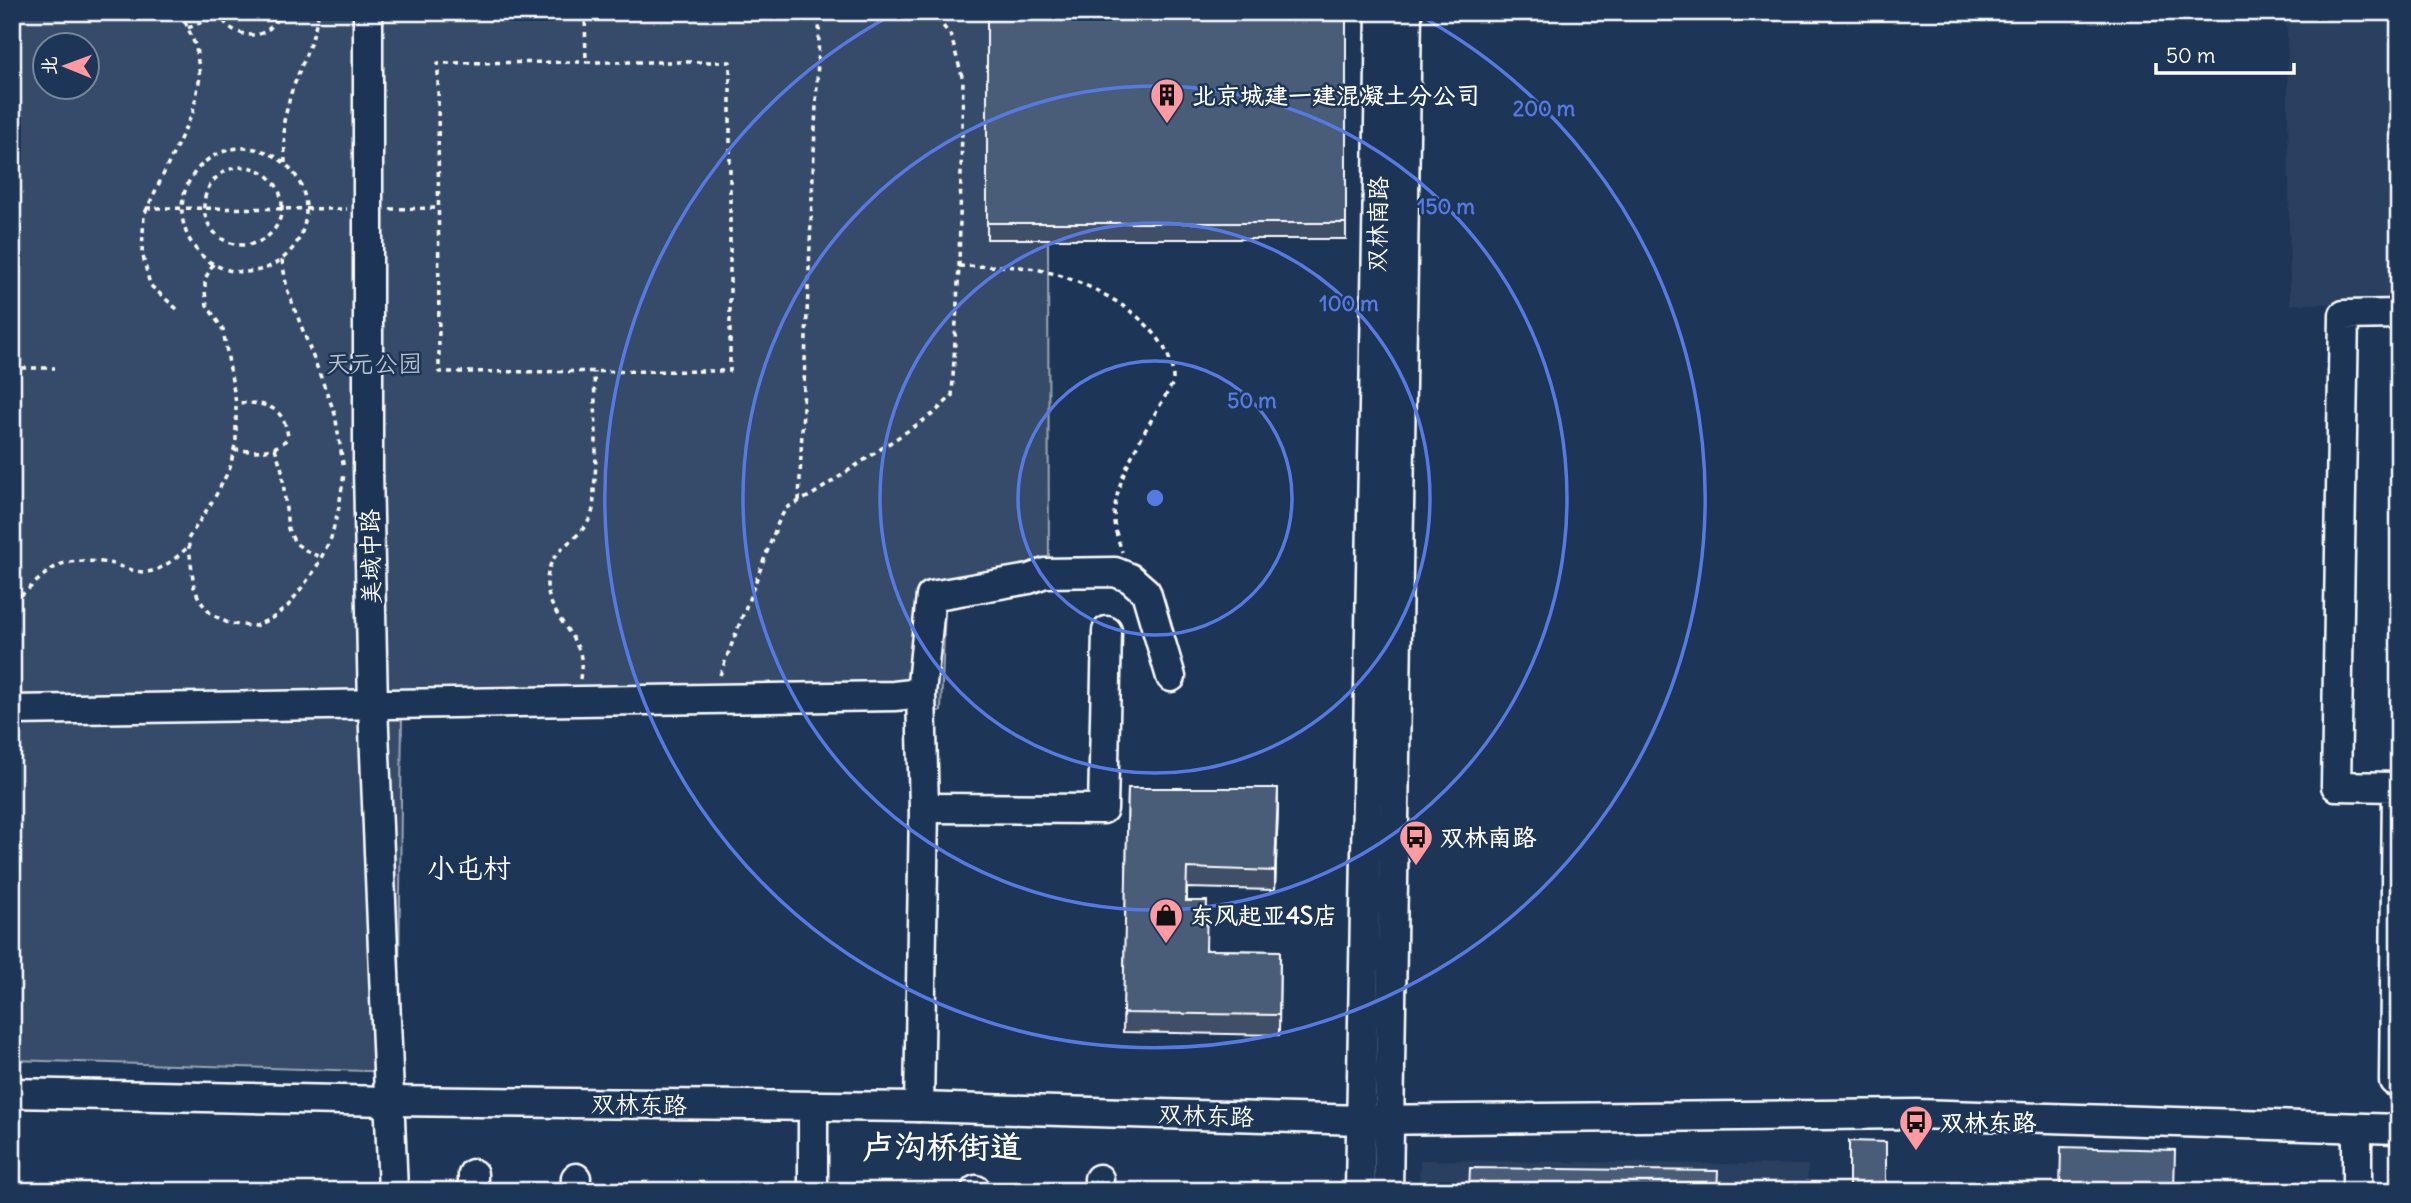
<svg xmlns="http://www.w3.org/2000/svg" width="2411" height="1203" font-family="Delius,'LXGW WenKai TC',sans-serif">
<rect width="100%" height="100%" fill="#1d3557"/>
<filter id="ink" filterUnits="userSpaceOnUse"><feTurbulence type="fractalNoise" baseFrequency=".0143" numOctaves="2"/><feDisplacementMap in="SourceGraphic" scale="14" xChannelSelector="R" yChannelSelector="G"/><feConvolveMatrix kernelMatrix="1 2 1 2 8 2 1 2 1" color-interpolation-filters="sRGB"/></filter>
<g filter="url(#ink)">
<g fill="#2a4161">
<path d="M2287 12H2399V303L2290 304Z"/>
<path d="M1420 1160 1808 1165 1807 1191H1419Z"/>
</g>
<path fill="#364b69" stroke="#9aa5b4" stroke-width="2" fill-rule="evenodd" d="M12 12H987V238L1048 239 1049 587 946 583 941 711 402 713 398 1072 12 1060ZM46 46H88V88H46Z"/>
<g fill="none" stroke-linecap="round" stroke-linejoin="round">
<g stroke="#fff" stroke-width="33">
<g id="minor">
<path d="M368 12V469L373 706 393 1191"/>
<path d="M12 710 894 696 921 693"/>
<path d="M924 808 1103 809 1107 631"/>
<path d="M2394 1081 2397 787 2336 786 2344 315 2399 314"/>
<path d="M12 1093 388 1101 919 1107 1361 1120 1917 1114 2399 1129"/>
<path d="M919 1107 924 808 921 693 931 596 1029 579 1045 573 1115 572 1130 578 1146 592 1171 677"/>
<path d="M473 1191V1174"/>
<path d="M575 1191 576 1178"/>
<path d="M813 1191V1107"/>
<path d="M976 1191V1190"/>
<path d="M1099 1191V1179"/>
<path d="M1360 1191 1381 12"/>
<path d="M1388 1191 1407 12"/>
<path d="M2357 1191V1129"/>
</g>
</g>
<g stroke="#fff" stroke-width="3.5" stroke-dasharray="5 5" stroke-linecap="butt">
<path d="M218 12C231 40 269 45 280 12"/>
<path d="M585 12 586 62"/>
<path d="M188 28 219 15"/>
<path d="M586 62H730V371L439 372 438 63Z"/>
<circle cx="244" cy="210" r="62"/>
<path d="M285 163 284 121 291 93 312 39 319 12"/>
<circle cx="243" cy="206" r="39"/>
<path d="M146 208 347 209"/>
<path d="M390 209 438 208"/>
<path d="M282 260 287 289 335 414 344 470"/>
<path d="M213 264 205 279V292L207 305 223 330 236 403V440L230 468 215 497 188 539 194 587 200 601 211 614 230 624 255 626 274 617 288 606 315 570 331 538 339 507 344 474"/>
<path d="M959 266C982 267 1006 265 1029 268 1082 276 1176 321 1173 383 1152 420 1116 472 1114 516 1113 527 1119 541 1122 552"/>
<path d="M177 309 150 285 142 252 144 215 193 112 200 77 196 47 181 12"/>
<path d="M12 368H55"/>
<path d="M275 448 282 470 288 529 295 543 310 553 321 557"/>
<path d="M234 450C255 451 273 454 288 438 285 405 264 402 236 403"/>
<path d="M799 501 820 12"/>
<path d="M12 601C31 591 44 569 65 563 79 560 95 561 109 563 122 566 139 575 152 571 166 567 178 556 188 547"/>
<path d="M720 675 778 523 786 508 812 495 933 414 952 396 959 266 963 80 951 36 932 12"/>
<path d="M580 679C581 670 583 657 578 648 567 624 546 608 547 581 549 545 579 544 591 516 594 509 594 498 594 490 598 451 595 411 594 372"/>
</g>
<use href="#minor" stroke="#1d3557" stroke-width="28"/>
</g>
<g fill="#405068" stroke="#fff" stroke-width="2">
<rect x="987" y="12" width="359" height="227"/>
<path d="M1128 788 1278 807 1275 890 1187 888V901L1207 950 1280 951 1279 1035 1123 1032Z"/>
</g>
<path fill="#344155" stroke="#fff" stroke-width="2" d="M1278 788V807L1275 890V871Z"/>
<g fill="#4a5d79" stroke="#fff" stroke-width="2">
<rect x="987" y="12" width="359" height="211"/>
<path d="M1128 788H1278L1275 871 1187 868 1186 901H1207L1206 950 1280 951 1279 1015 1123 1013Z"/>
<path d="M1849 1141 1886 1142V1191H1849Z"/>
<path d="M2061 1147 2175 1150 2174 1191H2060Z"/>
<path d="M1470 1168 1718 1171 1717 1191H1469Z"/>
</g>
</g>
<g fill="none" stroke="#567ae2" stroke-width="3.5">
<circle cx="1155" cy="498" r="137"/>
<circle cx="1155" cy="498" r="275"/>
<circle cx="1155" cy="498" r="412"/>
<path d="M1413 12A550 550 0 1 1 897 12"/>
</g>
<defs>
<g id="building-pin" transform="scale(1.75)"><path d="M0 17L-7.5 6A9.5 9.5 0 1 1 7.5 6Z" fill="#ff9aa2" stroke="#1d3557"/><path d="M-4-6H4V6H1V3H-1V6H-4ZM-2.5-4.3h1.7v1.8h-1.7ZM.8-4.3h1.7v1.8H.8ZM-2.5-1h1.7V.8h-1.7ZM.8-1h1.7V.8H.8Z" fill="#111"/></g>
<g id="bus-pin" transform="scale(1.75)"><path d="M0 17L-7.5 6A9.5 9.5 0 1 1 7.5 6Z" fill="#ff9aa2" stroke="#1d3557"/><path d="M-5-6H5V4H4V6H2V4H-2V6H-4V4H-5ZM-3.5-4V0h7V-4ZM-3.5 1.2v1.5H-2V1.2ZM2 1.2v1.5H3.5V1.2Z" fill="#111"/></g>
<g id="shop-pin" transform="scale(1.75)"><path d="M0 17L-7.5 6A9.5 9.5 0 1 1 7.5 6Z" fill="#ff9aa2" stroke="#1d3557"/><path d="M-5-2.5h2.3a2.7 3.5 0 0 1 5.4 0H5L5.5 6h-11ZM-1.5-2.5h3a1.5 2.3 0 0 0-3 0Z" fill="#111"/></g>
</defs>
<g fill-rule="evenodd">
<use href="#building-pin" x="1167" y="95"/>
<use href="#bus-pin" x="1416" y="837"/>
<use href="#shop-pin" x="1166" y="915"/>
<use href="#bus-pin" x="1916" y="1122"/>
</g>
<g text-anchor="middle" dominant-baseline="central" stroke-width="5" stroke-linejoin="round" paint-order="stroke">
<g font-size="24" font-weight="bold" fill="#fff" stroke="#1d3557" text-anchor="start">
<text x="1192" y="95">北京城建一建混凝土分公司</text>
<text x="1440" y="837">双林南路</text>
<text x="1190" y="915">东风起亚4S店</text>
<text x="1940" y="1122">双林东路</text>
</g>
<g font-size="24" fill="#fff" stroke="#1d3557">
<text transform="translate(1377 224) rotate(-89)">双林南路</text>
<text transform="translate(370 557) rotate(-91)">美域中路</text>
<text transform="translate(639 1104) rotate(1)">双林东路</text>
<text transform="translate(1206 1115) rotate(2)">双林东路</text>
</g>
<g font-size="24" fill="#b9c0ca" stroke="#1d3557">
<text x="374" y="363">天元公园</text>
</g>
<g font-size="28" fill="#fff" stroke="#1d3557">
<text x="469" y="868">小屯村</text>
</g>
<g font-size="32" font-weight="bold" fill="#fff" stroke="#1d3557">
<text x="942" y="1146">卢沟桥街道</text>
</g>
</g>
<circle cx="1155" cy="498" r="10" fill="#567ae2" stroke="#1d3557" stroke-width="3.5"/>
<g font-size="21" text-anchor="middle" font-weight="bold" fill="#567ae2" stroke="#1d3557" stroke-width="5" stroke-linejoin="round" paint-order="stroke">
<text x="1544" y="116">200 m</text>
<text x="1446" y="214">150 m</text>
<text x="1349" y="311">100 m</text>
<text x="1252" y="408">50 m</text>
</g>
<rect width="2411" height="1203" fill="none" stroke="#1d3557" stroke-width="42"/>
<rect x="21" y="21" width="2369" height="1161" fill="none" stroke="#fff" stroke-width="2.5" filter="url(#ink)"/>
<g transform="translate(66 66) rotate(271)"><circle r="33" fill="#1d3557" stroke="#77869a" stroke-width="2"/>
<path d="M0-5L12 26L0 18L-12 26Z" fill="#ff9aa2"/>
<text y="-10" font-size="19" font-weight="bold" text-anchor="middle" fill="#ffffff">北</text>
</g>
<path d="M2156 63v10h138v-10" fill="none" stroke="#ffffff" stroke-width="3.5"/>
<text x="2166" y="63" font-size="21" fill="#ffffff" stroke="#1d3557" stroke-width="5" paint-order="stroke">50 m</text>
</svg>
